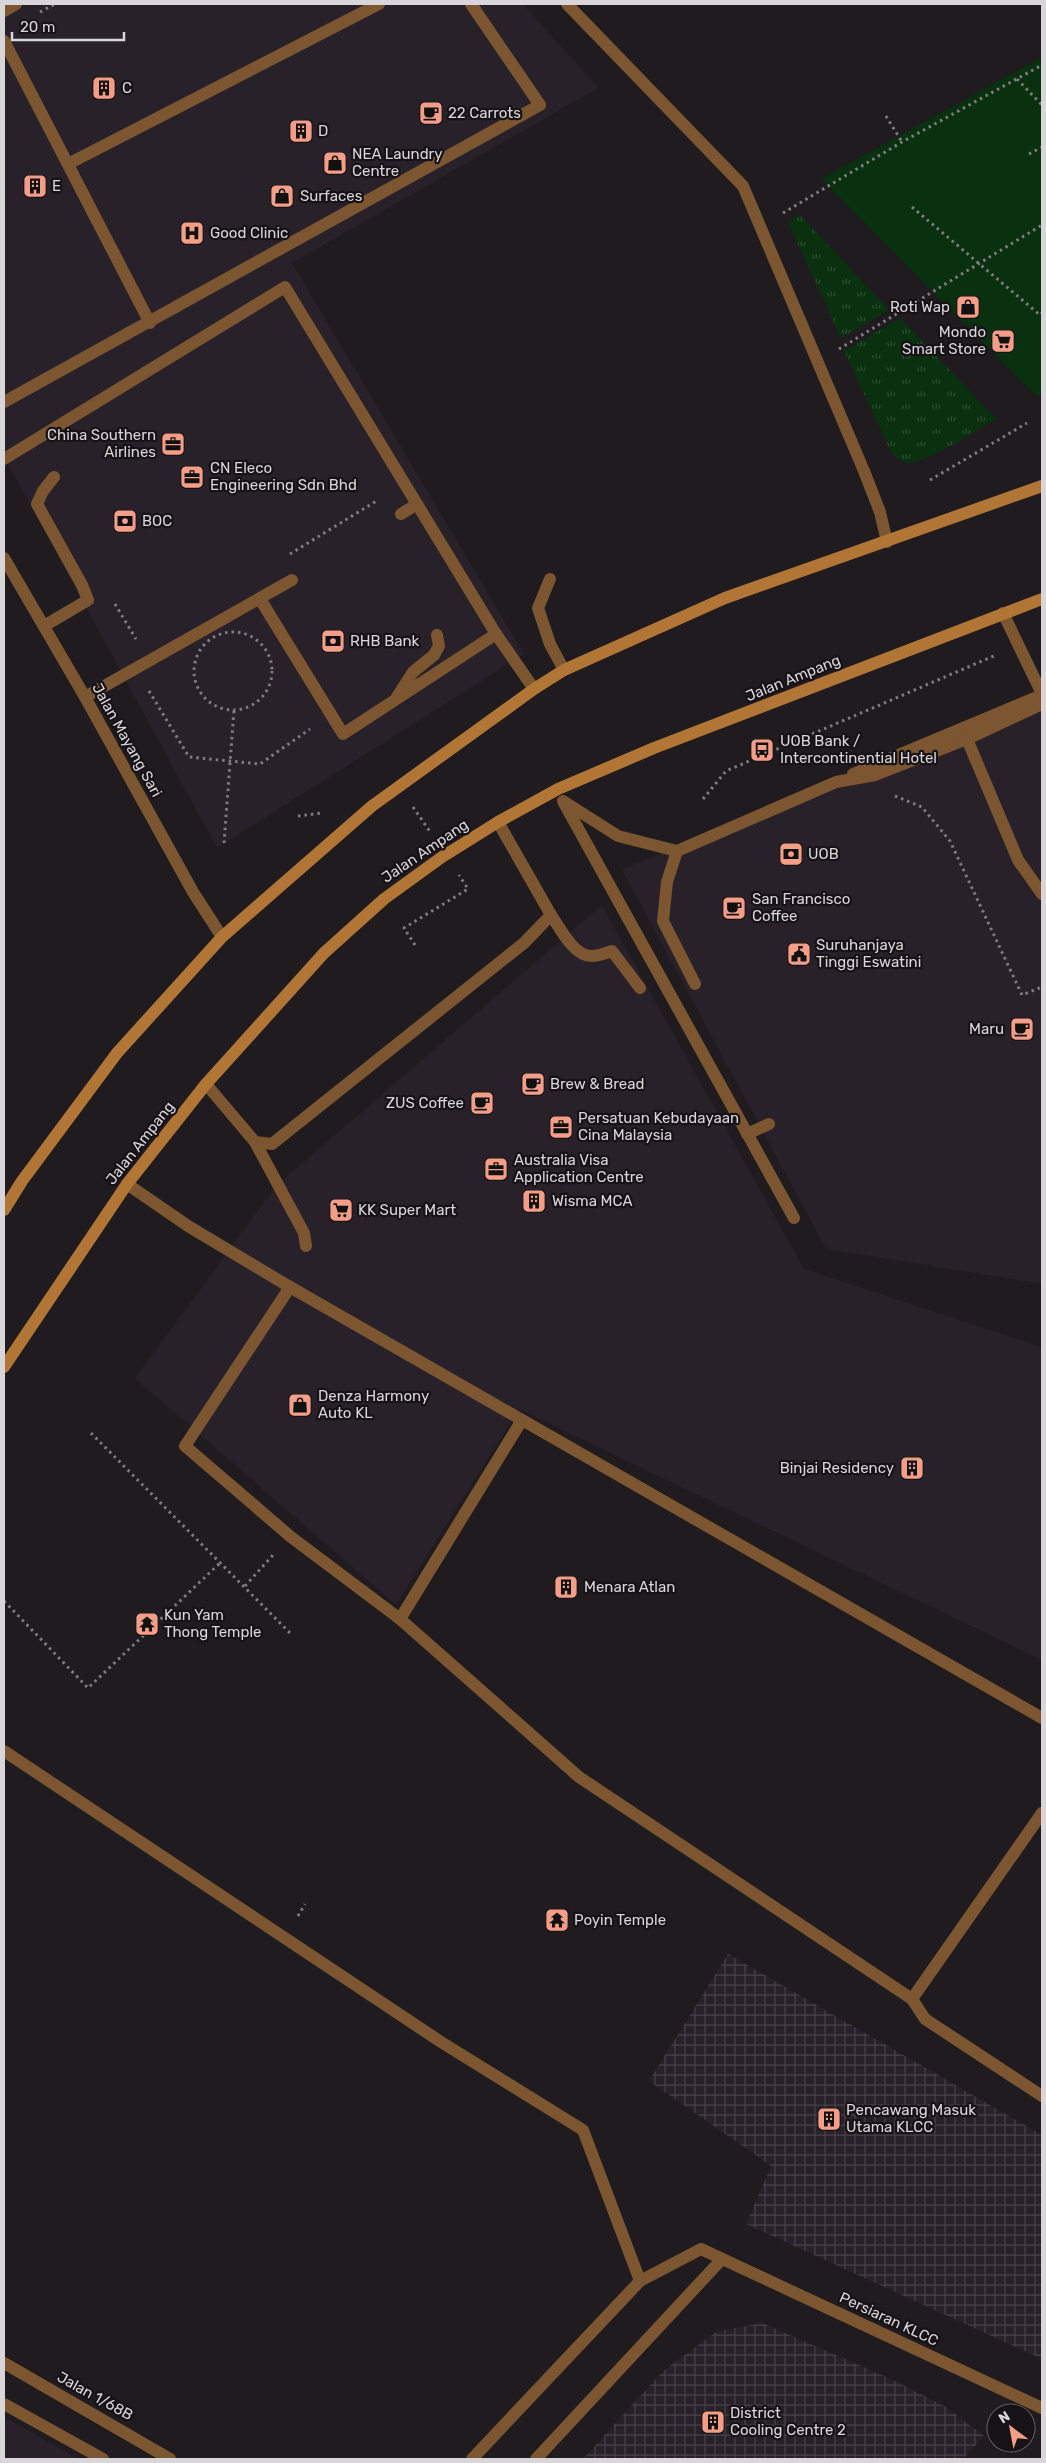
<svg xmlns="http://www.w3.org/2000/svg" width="1046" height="2463" font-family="Rubik,sans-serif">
<defs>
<pattern id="industrial-grid" width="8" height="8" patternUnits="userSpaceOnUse" patternTransform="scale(1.25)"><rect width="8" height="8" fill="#29212a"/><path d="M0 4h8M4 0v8" fill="none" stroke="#474048"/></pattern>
<pattern id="grass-tufts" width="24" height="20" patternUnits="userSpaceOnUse" patternTransform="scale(1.25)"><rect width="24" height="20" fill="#09300f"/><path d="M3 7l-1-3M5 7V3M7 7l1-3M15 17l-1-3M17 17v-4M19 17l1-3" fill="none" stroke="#2c4d31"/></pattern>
</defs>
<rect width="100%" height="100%" fill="#1f1b1f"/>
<g fill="#29212a">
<path d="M4 4H523L598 88 292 263 524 654 217 848 4 457Z"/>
<path d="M1042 692V1284L826 1249 622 870Z"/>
<path d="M602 905 804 1269 1042 1347V1660L519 1409 396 1605 135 1378 277 1185Z"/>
<path d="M4 2417 79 2459H4Z"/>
</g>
<g fill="url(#industrial-grid)">
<path d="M728 1954 1042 2135V2359L746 2224 771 2166 649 2081Z"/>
<path d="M762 2323 891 2379 946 2407 984 2436 963 2459H583L663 2371 716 2332Z"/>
</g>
<g fill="url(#grass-tufts)">
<path d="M799 214 889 310 841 338 788 222Z"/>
<path d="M900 318 996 419C978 429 927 463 909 463 901 463 898 458 892 454L844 351Z"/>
</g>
<path fill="#09300f" d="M1042 57V394L1037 397 821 179Z"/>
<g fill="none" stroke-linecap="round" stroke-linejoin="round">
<g stroke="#7f7c80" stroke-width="3" stroke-dasharray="2.5 4" stroke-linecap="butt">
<path d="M40 12 55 4"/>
<path d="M1017 79 1042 105"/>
<path d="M886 116 902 142"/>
<path d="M1029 154 1042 147"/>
<path d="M912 207 1040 315 1042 313"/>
<path d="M783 213 902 142 1042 65"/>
<path d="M839 349 1042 225"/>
<path d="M930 480 1027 423"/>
<path d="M290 554 378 500"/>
<path d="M115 604 136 639"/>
<circle cx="233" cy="671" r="39"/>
<path d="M149 691 189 757 260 764 310 729"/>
<path d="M895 796 922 807 950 841 1022 995 1042 987"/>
<path d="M703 799 726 771 996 655"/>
<path d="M413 807 431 833"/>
<path d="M298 816 322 813"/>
<path d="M224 843 234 710"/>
<path d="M415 945 404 928 468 889 459 875"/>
<path d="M91 1433 290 1633"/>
<path d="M245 1586 273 1555"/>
<path d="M4 1601 88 1688 221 1562"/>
<path d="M298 1916 305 1904"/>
</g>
<g stroke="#7b5631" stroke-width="12">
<path d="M567 4 743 186 864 471 880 512 887 542"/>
<path d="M4 11 16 4"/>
<path d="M4 41 150 323"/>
<path d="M68 164 379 4"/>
<path d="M4 402 540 105 471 4"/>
<path d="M4 459 285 287 496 634"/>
<path d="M401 514 417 504"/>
<path d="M550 579 538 608 550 644 564 670"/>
<path d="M260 599 343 734 496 634 534 689"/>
<path d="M1003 613 1042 694"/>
<path d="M44 626 88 600 82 585 37 504 43 491 54 477"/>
<path d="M85 697 292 580"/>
<path d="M397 697 413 672 434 655 439 646 437 635"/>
<path d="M967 739 1018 860 1042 894"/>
<path d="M853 774 1042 695"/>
<path d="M563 801 618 836 677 851 836 782 875 775 967 739 1042 704"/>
<path d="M564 803 794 1218"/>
<path d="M677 851 667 882 663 921 695 984"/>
<path d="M551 915C560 928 574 957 592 956 598 956 606 953 612 951L640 988"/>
<path d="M206 1084 255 1142 272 1144 524 943 551 915 498 822"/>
<path d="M747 1134 769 1124"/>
<path d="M255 1142 304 1233 306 1246"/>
<path d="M127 1184 188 1226 290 1287 1042 1718"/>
<path d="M290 1287 185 1446 291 1537 400 1619 579 1777 912 1999 925 2019 1042 2096"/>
<path d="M400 1619 522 1420"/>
<path d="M4 1751 441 2042 583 2130 640 2281"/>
<path d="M912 1999 1042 1813"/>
<path d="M4 2404 103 2459"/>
</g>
<g stroke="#7b5631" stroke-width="12">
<path d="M4 558 85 697 193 892 222 937"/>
<path d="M4 2363 170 2459"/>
<path d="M472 2459 640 2281 701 2249 1042 2408"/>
<path d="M536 2459 722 2259"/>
</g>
<g stroke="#b17636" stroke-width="12">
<path d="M4 1210 22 1181 117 1053 222 937 372 806 534 689 564 670 725 598 1042 486"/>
<path d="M4 1367 127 1184 206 1084 324 953 384 899 442 857 498 822 558 789 654 748 1042 599"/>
</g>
</g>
<defs>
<g id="building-square" transform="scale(1.25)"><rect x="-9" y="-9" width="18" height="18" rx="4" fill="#f49e88" stroke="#161216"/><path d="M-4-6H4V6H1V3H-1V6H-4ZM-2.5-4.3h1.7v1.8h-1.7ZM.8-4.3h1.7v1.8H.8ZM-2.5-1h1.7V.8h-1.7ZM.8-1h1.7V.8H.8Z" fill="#111"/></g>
<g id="cafe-square" transform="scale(1.25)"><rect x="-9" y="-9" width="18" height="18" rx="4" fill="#f49e88" stroke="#161216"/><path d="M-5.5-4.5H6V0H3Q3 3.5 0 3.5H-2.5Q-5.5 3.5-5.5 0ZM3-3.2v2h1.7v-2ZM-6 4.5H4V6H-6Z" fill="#111"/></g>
<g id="shop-square" transform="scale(1.25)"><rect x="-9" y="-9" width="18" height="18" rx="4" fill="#f49e88" stroke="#161216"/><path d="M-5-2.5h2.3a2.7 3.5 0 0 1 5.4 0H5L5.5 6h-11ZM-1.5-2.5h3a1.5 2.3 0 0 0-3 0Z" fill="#111"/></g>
<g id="hospital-square" transform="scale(1.25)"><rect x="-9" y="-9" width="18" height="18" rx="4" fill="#f49e88" stroke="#161216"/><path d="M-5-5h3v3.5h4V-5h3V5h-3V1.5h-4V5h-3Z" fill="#111"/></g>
<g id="supermarket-square" transform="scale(1.25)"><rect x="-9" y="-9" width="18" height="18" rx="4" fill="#f49e88" stroke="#161216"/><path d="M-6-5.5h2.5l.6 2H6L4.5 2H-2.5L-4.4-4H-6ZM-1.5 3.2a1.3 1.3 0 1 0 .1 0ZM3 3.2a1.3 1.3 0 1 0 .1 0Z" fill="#111"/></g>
<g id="office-square" transform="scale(1.25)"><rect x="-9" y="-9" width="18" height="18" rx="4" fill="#f49e88" stroke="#161216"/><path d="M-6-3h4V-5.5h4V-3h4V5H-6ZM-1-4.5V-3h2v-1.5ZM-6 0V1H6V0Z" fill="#111"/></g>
<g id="bank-square" transform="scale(1.25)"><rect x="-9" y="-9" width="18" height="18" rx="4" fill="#f49e88" stroke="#161216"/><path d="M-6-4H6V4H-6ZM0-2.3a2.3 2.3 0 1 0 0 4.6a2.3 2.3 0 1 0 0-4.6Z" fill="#111"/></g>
<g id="bus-square" transform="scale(1.25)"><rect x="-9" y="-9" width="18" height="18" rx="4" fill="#f49e88" stroke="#161216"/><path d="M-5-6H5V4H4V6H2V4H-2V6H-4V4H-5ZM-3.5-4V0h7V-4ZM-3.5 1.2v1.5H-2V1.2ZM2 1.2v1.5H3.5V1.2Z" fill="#111"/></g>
<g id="civic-square" transform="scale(1.25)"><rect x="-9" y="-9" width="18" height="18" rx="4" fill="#f49e88" stroke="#161216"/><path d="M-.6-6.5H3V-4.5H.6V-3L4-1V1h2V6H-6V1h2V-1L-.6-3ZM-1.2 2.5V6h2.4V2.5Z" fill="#111"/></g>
<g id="temple-square" transform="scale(1.25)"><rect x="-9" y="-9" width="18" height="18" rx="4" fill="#f49e88" stroke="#161216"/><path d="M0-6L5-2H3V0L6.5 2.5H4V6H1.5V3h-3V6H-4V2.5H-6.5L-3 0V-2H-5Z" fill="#111"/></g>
</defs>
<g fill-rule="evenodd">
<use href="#building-square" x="104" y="88"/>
<use href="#cafe-square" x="431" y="113"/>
<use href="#building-square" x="301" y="131"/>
<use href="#shop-square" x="335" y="163"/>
<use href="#building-square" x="35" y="186"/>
<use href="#shop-square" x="282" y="196"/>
<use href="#hospital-square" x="192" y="233"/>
<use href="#shop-square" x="968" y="307"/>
<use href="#supermarket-square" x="1003" y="341"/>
<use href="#office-square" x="173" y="444"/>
<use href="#office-square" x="192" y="477"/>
<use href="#bank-square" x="125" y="521"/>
<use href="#bank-square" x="333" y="641"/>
<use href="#bus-square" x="762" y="750"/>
<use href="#bank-square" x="791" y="854"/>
<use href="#cafe-square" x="734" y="908"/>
<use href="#civic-square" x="799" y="954"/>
<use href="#cafe-square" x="1022" y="1029"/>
<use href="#cafe-square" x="533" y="1084"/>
<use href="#cafe-square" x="482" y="1103"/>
<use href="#office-square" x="561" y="1127"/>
<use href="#office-square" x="496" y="1169"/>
<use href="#building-square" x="534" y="1201"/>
<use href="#supermarket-square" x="341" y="1210"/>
<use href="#shop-square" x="300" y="1405"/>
<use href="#building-square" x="912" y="1468"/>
<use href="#building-square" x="566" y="1587"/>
<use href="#temple-square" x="147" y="1624"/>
<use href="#temple-square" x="557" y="1920"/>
<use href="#building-square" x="829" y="2119"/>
<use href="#building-square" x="713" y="2422"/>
</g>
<g text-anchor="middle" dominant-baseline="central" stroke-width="4.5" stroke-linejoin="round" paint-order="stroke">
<g font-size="15" fill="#d8d6d9" stroke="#161216" text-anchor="start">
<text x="122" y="88">C</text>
<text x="448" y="113">22 Carrots</text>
<text x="318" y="131">D</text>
<text x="352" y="154">NEA Laundry<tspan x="352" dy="17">Centre</tspan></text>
<text x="52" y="186">E</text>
<text x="300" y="196">Surfaces</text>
<text x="210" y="233">Good Clinic</text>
<text x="950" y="307" text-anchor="end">Roti Wap</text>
<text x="986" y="332" text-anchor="end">Mondo<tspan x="986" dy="17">Smart Store</tspan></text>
<text x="156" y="435" text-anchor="end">China Southern<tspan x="156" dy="17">Airlines</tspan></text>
<text x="210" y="468">CN Eleco<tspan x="210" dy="17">Engineering Sdn Bhd</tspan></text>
<text x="142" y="521">BOC</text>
<text x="350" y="641">RHB Bank</text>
<text x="780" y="741">UOB Bank /<tspan x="780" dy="17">Intercontinential Hotel</tspan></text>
<text x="808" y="854">UOB</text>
<text x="752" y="899">San Francisco<tspan x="752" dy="17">Coffee</tspan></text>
<text x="816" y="945">Suruhanjaya<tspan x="816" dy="17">Tinggi Eswatini</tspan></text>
<text x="1004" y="1029" text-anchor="end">Maru</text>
<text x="550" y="1084">Brew &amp; Bread</text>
<text x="464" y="1103" text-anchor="end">ZUS Coffee</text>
<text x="578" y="1118">Persatuan Kebudayaan<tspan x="578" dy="17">Cina Malaysia</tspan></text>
<text x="514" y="1160">Australia Visa<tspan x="514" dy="17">Application Centre</tspan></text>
<text x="552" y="1201">Wisma MCA</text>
<text x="358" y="1210">KK Super Mart</text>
<text x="318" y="1396">Denza Harmony<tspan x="318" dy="17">Auto KL</tspan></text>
<text x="894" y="1468" text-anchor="end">Binjai Residency</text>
<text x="584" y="1587">Menara Atlan</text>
<text x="164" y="1615">Kun Yam<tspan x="164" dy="17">Thong Temple</tspan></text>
<text x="574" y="1920">Poyin Temple</text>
<text x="846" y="2110">Pencawang Masuk<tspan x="846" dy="17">Utama KLCC</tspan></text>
<text x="730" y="2413">District<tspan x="730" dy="17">Cooling Centre 2</tspan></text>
</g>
<g font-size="15" fill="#d8d6d9" stroke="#161216">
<text transform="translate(793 678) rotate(-22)">Jalan Ampang</text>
<text transform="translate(127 740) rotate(61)">Jalan Mayang Sari</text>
<text transform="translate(425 851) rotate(-34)">Jalan Ampang</text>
<text transform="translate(140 1143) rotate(-52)">Jalan Ampang</text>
<text transform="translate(889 2319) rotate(25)">Persiaran KLCC</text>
<text transform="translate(95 2396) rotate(29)">Jalan 1/68B</text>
</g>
</g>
<rect width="1046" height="2463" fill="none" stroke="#d8d6d9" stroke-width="10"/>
<g transform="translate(1011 2428) rotate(328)"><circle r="24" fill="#161216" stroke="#646064"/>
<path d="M0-4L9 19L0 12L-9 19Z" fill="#f49e88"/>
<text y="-8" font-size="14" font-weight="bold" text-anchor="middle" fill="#d8d6d9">N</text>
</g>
<path d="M12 32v8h112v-8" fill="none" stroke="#d8d6d9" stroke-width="2.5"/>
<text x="20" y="32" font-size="15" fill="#d8d6d9" stroke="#161216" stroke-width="4" paint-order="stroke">20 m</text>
</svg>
